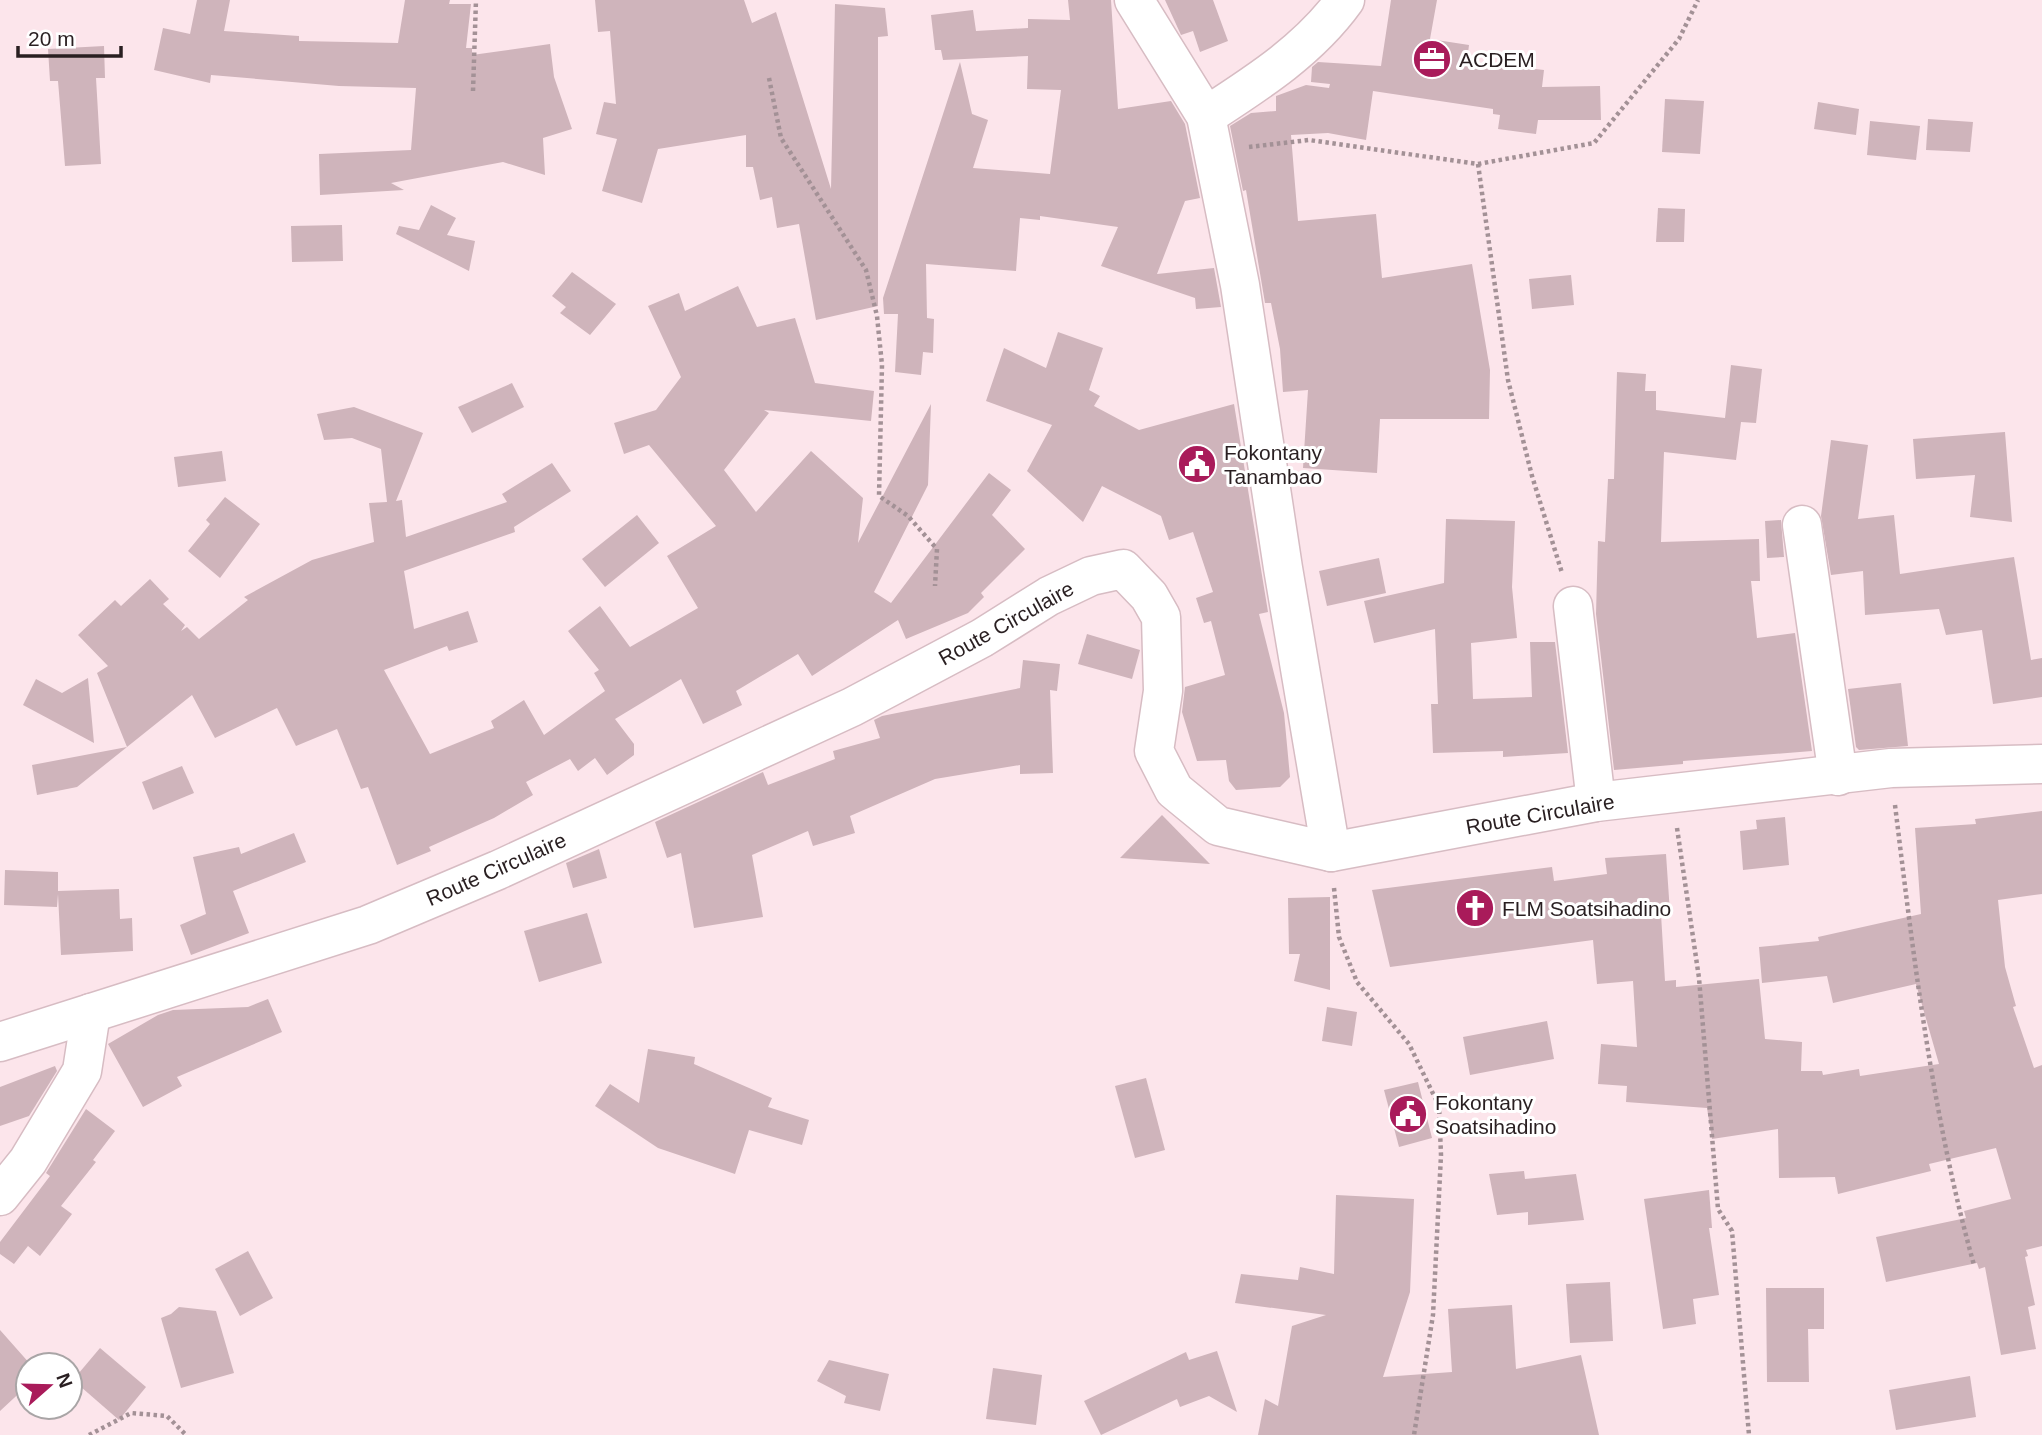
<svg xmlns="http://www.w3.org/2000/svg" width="2042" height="1435" font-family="Helvetica,sans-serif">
<rect width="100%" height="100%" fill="#fce5eb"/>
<g fill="#cfb4bb">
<path d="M197 0H230L224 31 299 36V41L398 43 405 0H450L449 4H471L466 48H472V55L550 44 554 77 572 129 543 138 545 175 503 162 391 183 404 190 320 195 319 154 411 150 416 88 339 86 211 75 210 83 154 70 163 28 190 34Z"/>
<path d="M595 0H744L752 23 776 12 831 189 835 4 885 8 888 36 878 37V306L816 320 799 224 777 228 772 197 760 200 753 167H746V135L658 149 642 203 602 191 617 139 596 134 604 102 616 104 610 31 598 32Z"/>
<path d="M1068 0H1111L1118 109 1171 101 1185 124 1200 198 1185 201 1157 274 1214 268 1221 307 1196 309 1195 298 1101 266 1118 227 1040 216V220L1020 218 1016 271 926 264 927 318 934 319 933 353 923 352 921 375 895 372 898 314H884L883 298 960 62 972 114 988 120 973 168 1050 174 1061 90 1027 89 1028 56 943 60 941 50H935L931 15 973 10 976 31 1028 28V19L1070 20Z"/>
<path d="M1165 0H1213L1228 41 1200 52 1193 31 1181 35Z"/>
<path d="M1391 0H1437L1430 39 1469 45 1467 61 1544 70 1542 87 1600 86 1601 120H1538L1536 134 1498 129 1500 115 1493 114V109L1373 91 1366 140 1328 133 1291 135 1298 221 1376 214 1382 278 1472 264 1490 370 1489 419H1380L1377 473 1303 468 1308 390 1283 392 1280 349 1271 303H1265L1246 190 1243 191 1230 126 1251 113 1276 111V96L1306 85 1329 88 1330 84 1311 82 1312 67 1318 62 1381 66Z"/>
<path d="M104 46 105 78H96L101 164 65 166 58 81H50L48 49Z"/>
<path d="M1665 99 1704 101 1700 154 1662 152Z"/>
<path d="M1818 102 1859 109 1856 135 1814 129Z"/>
<path d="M1928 119 1973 122 1970 152 1926 150Z"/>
<path d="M1870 121 1920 126 1916 160 1867 155Z"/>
<path d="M431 205 456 218 447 235 475 241 469 271 396 234 399 226 419 230Z"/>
<path d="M1658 208 1685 209 1684 242H1656Z"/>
<path d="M342 225 343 261 292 262 291 226Z"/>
<path d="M572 272 616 304 590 335 560 313 566 307 552 296Z"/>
<path d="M1571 275 1574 305 1532 309 1529 279Z"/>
<path d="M738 286 757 327 795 318 815 383 874 391 871 421 764 410 769 413 724 470 756 512 811 451 863 498 858 543 931 404 928 485 874 592 891 603 989 473 1011 490 992 515 1025 549 981 593 984 597 968 613 906 639 898 620 812 676 798 654 736 691 742 705 703 724 681 679 615 719 634 744V755L607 775 595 758 578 771 570 759 526 782 533 795 494 818 429 847 431 851 397 865 368 787 361 789 337 729 296 746 277 708 215 738 192 695 127 747 97 673 108 666 78 635 115 600 121 606 150 579 169 599 163 604 185 625 181 631 187 627 199 639 248 600 244 597 312 560 374 542 369 503 387 502 381 449 352 438 324 440 317 414 354 407 423 433 396 501 402 500 406 537 507 502 502 494 552 463 571 491 514 527 515 532 404 571 414 629 468 611 478 642 449 651 447 646 384 670 430 754 494 728 491 721 524 700 544 735 605 691 594 673 599 670 568 631 600 606 630 647 698 608 667 556 716 526 649 445 624 454 614 423 656 410 681 377 648 306 679 293 685 311Z"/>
<path d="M1058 332 1103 348 1089 390 1100 396 1094 406 1139 430 1234 404 1268 612 1259 614 1284 713 1290 777 1280 787 1236 790 1229 781 1226 760 1197 761 1193 748 1182 712 1185 687 1225 675 1211 621 1204 623 1196 598 1213 592 1193 532 1169 540 1161 516 1102 486 1083 522 1027 471 1052 425 986 401 1004 348 1046 368Z"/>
<path d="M1731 365 1762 369 1756 423 1741 422 1736 460 1664 452 1661 542 1759 539 1760 581H1751L1757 638 1795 633 1812 751 1683 761V764L1614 770 1596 614 1598 541 1605 542 1608 479H1614L1617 372 1646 374 1645 391H1656V410L1725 418Z"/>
<path d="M512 383 524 407 472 433 458 407Z"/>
<path d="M2005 432 2012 522 1970 517 1975 475 1916 479 1913 439Z"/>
<path d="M1831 440 1868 445 1858 519 1894 515 1900 574 2014 557 2031 660 2042 658V697L1993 704 1982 630 1946 635 1939 609 1865 615 1863 571 1831 575 1821 516Z"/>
<path d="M222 451 226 481 178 487 174 457Z"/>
<path d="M225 497 260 524 220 578 188 551 210 524 206 520Z"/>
<path d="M637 515 659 543 605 587 582 559Z"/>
<path d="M1446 519 1515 521 1512 587 1517 638 1471 643 1473 699 1532 697 1530 642H1555L1568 753 1503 757V751L1433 753 1431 704H1438L1435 629 1374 643 1364 601 1444 583Z"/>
<path d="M1781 520 1784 557 1767 558 1765 521Z"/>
<path d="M1379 558 1386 593 1327 606 1319 571Z"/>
<path d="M1087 634 1140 650 1132 679 1078 664Z"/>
<path d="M1023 660 1060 664 1057 691 1050 690 1053 773 1020 774V765L935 779 850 816 855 833 813 846 808 831 752 855 763 917 694 928 681 853 667 858 655 822 763 772 768 785 835 759 833 751 880 738 874 720 882 716 1020 688Z"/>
<path d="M88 678 94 743 23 705 36 679 62 693Z"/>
<path d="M1901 683 1908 746 1859 750 1856 747 1848 689Z"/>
<path d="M127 747 77 787 37 795 32 765Z"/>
<path d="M182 766 194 793 153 810 142 782Z"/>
<path d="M2042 811V894L1998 900 2005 967 2016 1006 2013 1007 2034 1068 2042 1065V1246L2026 1250 2028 1256 2025 1257 2035 1305 2028 1307 2036 1349 2001 1355 1985 1267 1979 1269 1977 1263 1886 1282 1876 1237 1966 1218 1964 1211 2011 1199 1996 1148 1929 1164 1931 1171 1838 1194 1835 1177 1779 1178 1778 1129 1712 1139 1707 1108 1626 1102 1627 1086 1598 1084 1601 1044 1637 1047 1633 981 1597 984 1593 940 1390 967 1372 890 1552 867 1554 881 1607 874 1605 858 1666 854 1670 913 1661 914 1665 981 1676 980V987L1759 979 1765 1039 1802 1042 1801 1071H1822L1823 1075 1859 1069 1860 1076 1939 1064 1916 984 1833 1003 1827 976 1762 983 1759 947 1819 941 1818 937 1921 914 1915 828 1976 824 1975 819Z"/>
<path d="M1162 815 1210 864 1120 858Z"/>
<path d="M1785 817 1789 865 1743 870 1740 831 1757 829 1756 820Z"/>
<path d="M294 833 306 862 233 891 249 933 191 955 180 925 206 914 193 857 239 847 241 854Z"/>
<path d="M599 849 607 878 573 888 566 863Z"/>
<path d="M5 870 58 872V891L119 889 120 919 132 918 133 951 61 955 58 894 57 907 4 905Z"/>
<path d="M1330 897V990L1294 981 1300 954H1289L1288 898Z"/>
<path d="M587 913 602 963 539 982 524 931Z"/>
<path d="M268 999 282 1032 177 1077 182 1086 143 1107 108 1044 158 1015 173 1010 248 1007Z"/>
<path d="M1327 1007 1357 1012 1352 1046 1322 1041Z"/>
<path d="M1547 1021 1554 1059 1470 1075 1463 1037Z"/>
<path d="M648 1049 695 1057 694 1064 772 1098 768 1107 809 1120 802 1145 749 1130 735 1174 658 1148 595 1106 610 1084 639 1103Z"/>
<path d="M55 1066 57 1071 29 1116 0 1126V1087Z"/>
<path d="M1146 1078 1165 1150 1135 1158 1115 1086Z"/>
<path d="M1418 1082 1432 1138 1399 1147 1384 1090Z"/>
<path d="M86 1109 115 1131 93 1160 96 1162 61 1206 72 1214 40 1256 28 1246 14 1264 0 1254V1242L50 1176 46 1173Z"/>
<path d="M1524 1171 1525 1179 1576 1174 1584 1220 1528 1225V1212L1497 1215 1489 1174Z"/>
<path d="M1709 1190 1712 1228H1709L1719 1295 1693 1299 1696 1324 1663 1329 1644 1199Z"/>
<path d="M1336 1195 1414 1199 1410 1292 1383 1377 1452 1372 1448 1309 1512 1305 1516 1369 1581 1355 1599 1435H1258L1265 1399 1278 1406 1292 1326 1326 1315 1235 1303 1241 1274 1298 1280 1300 1267 1334 1274Z"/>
<path d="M248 1251 273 1298 240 1316 215 1269Z"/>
<path d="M1610 1282 1613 1341 1570 1343 1566 1284Z"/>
<path d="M1766 1288H1824V1329H1808L1809 1382H1767Z"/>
<path d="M179 1307 216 1311 234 1373 181 1388 161 1318 171 1314Z"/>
<path d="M0 1330 31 1365H28V1385L0 1411Z"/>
<path d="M100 1348 146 1387 119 1420 73 1380Z"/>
<path d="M1217 1351 1237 1412 1209 1396 1180 1407 1177 1399 1101 1435 1084 1401 1186 1352 1189 1360Z"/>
<path d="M829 1360 889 1374 880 1411 844 1403 846 1396 817 1381Z"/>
<path d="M993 1368 1042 1375 1036 1425 986 1419Z"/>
<path d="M1970 1376 1976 1417 1896 1430 1889 1390Z"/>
</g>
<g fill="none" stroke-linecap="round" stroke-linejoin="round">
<g stroke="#d7bcc3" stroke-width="41">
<g id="minor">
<path d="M1134 0 1206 116 1240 285 1283 568 1331 852"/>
<path d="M1206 116C1257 83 1309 50 1345 0"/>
<path d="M1802 525 1838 776"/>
<path d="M1573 606 1596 802"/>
<path d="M0 1042 368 925 498 870 852 707 982 638 1049 596 1091 576 1123 569 1149 596 1161 617 1163 691 1154 751 1174 790 1218 826 1331 852 1596 802 1891 768 2042 764"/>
<path d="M0 1196 28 1161 82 1071 91 1013"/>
</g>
</g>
<g stroke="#a39196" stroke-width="4.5" stroke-dasharray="3.5 3.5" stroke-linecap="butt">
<path d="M769 78 781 138 866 270 877 316 882 365 879 496 908 516 937 549 935 586"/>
<path d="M473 91 476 0"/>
<path d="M1249 147 1309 140 1478 164 1594 143 1679 39 1698 0"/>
<path d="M1478 164 1508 380 1532 476 1562 573"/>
<path d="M1895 805C1914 960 1932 1115 1974 1265"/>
<path d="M1677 828 1699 978 1718 1209 1732 1231 1749 1435"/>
<path d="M1334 888 1339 937 1357 982 1409 1044 1439 1106 1441 1155 1433 1315 1414 1435"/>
<path d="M89 1435 131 1413 167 1416 186 1435"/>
</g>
<use href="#minor" stroke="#fff" stroke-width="38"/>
</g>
<defs>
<g id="office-disc" transform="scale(2.0125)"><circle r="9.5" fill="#a91b5a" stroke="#fff"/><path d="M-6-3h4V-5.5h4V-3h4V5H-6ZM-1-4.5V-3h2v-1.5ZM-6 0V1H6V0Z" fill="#fff"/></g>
<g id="civic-disc" transform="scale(2.0125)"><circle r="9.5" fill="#a91b5a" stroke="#fff"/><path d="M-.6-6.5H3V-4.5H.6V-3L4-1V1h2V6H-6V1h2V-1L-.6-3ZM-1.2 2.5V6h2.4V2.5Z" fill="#fff"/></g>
<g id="church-disc" transform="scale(2.0125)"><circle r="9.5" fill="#a91b5a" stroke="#fff"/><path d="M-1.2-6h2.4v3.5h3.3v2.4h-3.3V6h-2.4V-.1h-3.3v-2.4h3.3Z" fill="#fff"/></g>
</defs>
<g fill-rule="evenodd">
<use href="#office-disc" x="1432" y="59"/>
<use href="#civic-disc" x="1197" y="464"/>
<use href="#church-disc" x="1475" y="908"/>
<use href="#civic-disc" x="1408" y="1114"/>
</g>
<g text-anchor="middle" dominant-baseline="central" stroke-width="6" stroke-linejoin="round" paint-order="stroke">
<g font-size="21" fill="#291f21" stroke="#fff" text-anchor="start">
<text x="1459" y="59">ACDEM</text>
<text x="1224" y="452">Fokontany<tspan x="1224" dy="24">Tanambao</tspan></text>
<text x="1502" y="908">FLM Soatsihadino</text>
<text x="1435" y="1102">Fokontany<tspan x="1435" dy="24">Soatsihadino</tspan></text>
</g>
<g font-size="21" fill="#291f21" stroke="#fff">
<text transform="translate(1006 623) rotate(-29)">Route Circulaire</text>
<text transform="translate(1540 814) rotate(-10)">Route Circulaire</text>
<text transform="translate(496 869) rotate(-24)">Route Circulaire</text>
</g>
</g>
<g transform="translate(49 1386) rotate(70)"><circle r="33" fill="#ffffff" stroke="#a9a5a6" stroke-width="2"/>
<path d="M0-5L12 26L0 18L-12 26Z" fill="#a91b5a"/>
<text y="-10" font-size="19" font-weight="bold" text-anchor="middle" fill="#291f21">N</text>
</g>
<path d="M18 46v10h103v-10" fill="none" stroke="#291f21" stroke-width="3.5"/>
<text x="28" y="46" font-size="21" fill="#291f21" stroke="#ffffff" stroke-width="5" paint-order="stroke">20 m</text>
</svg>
